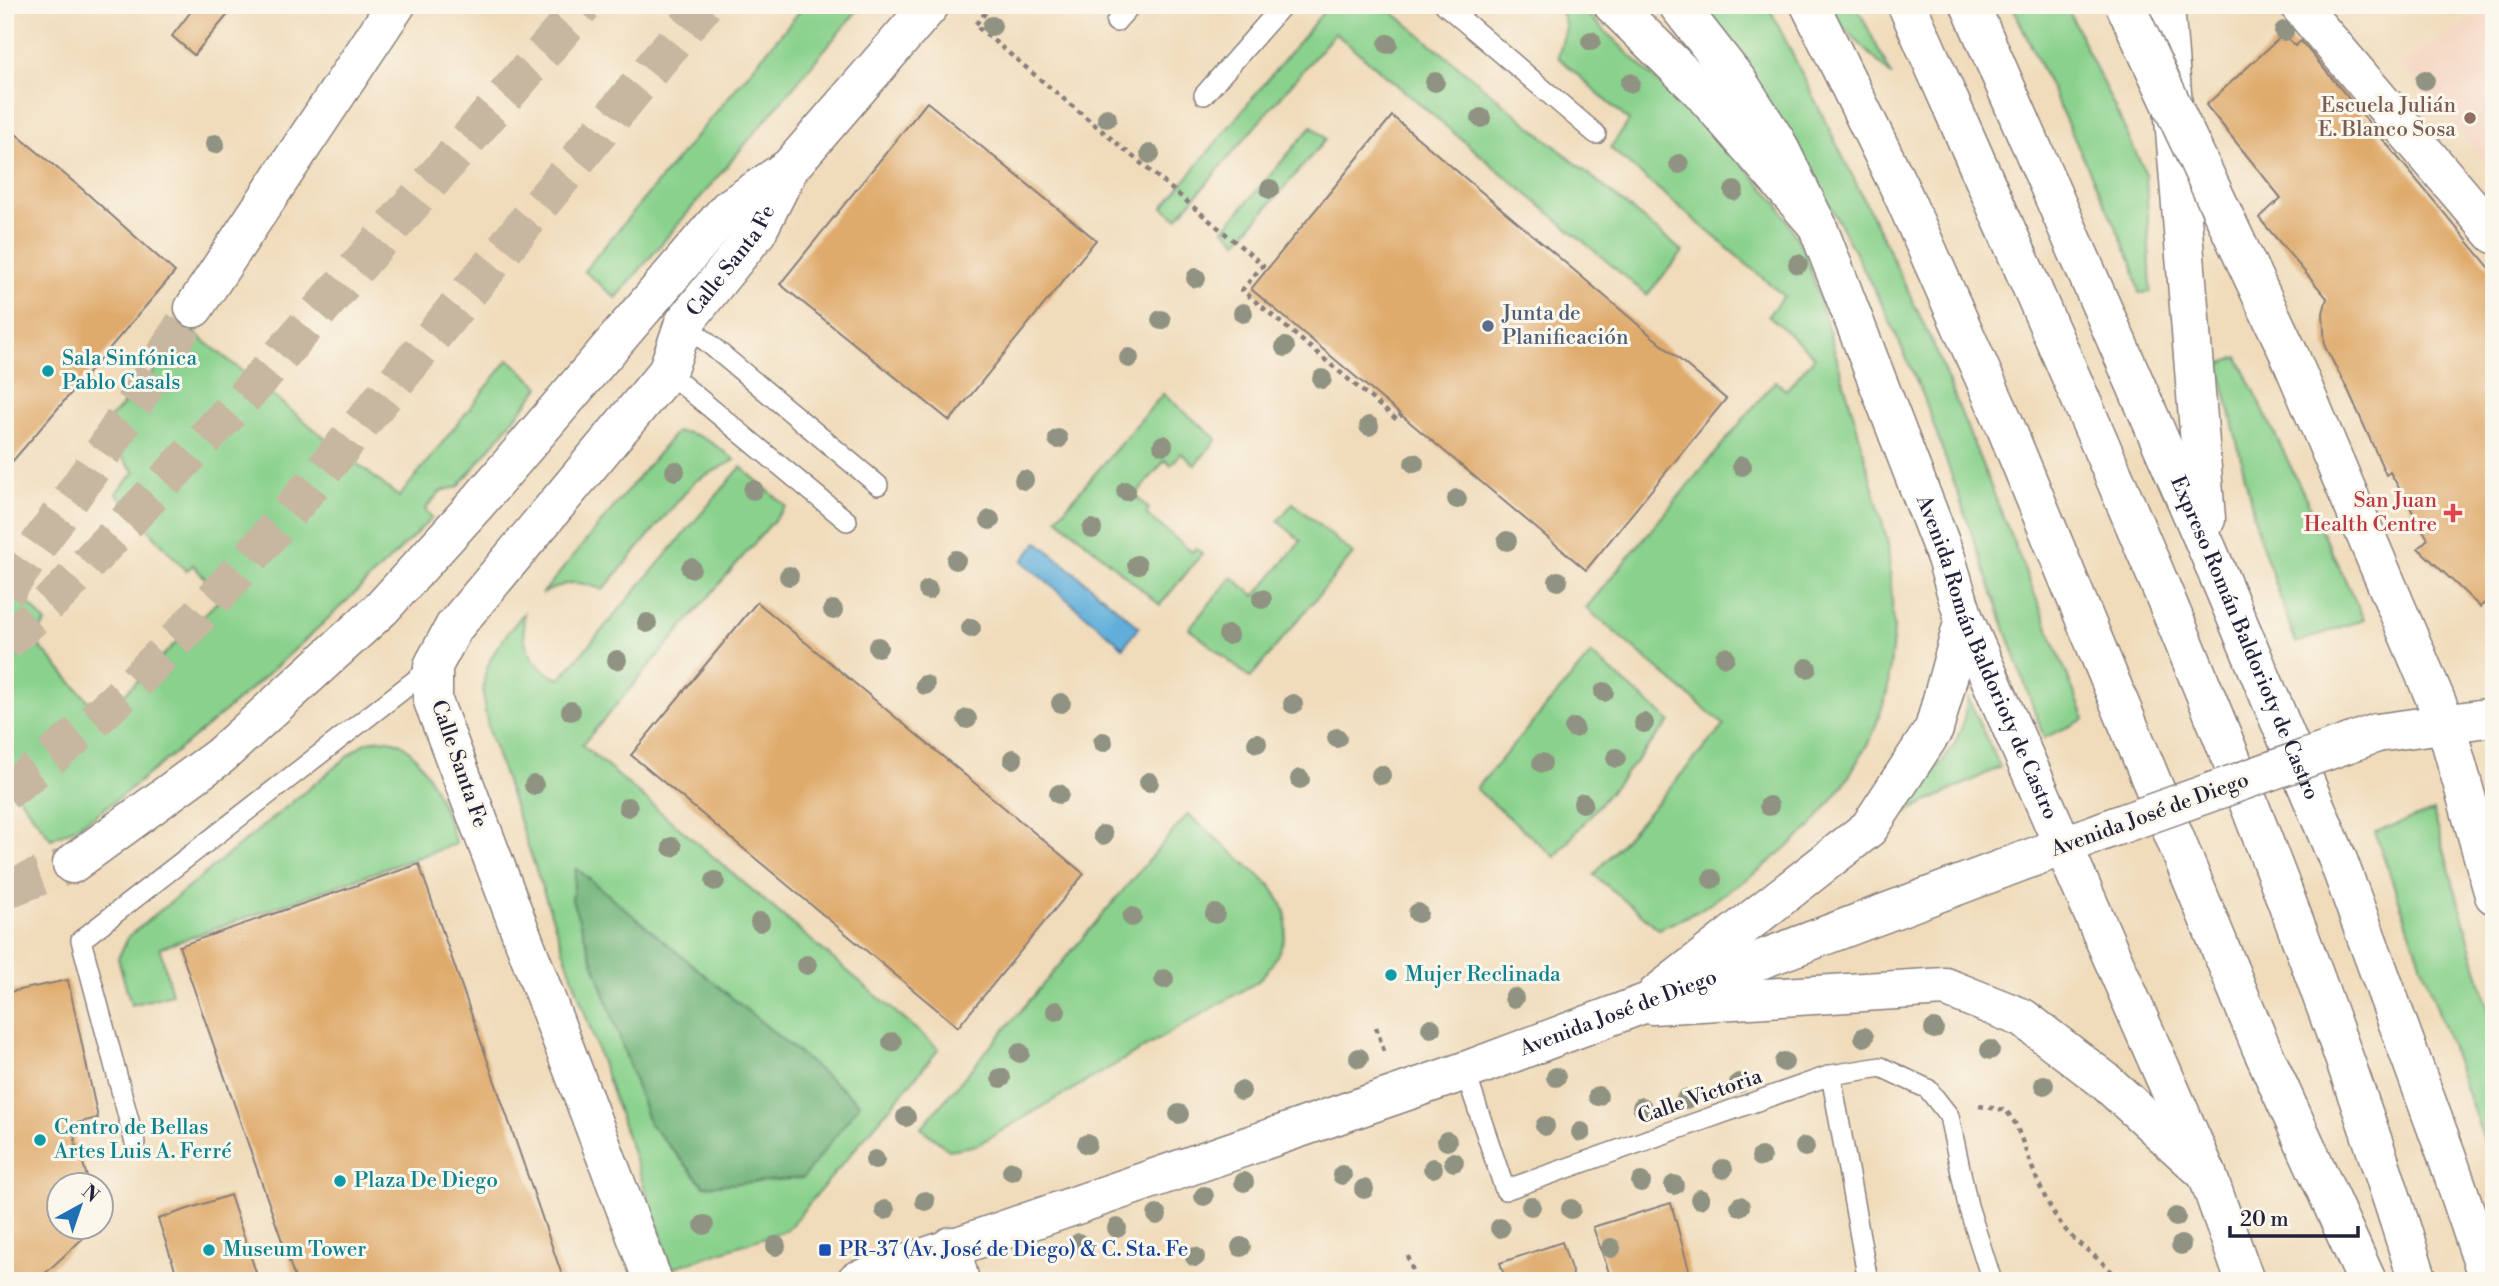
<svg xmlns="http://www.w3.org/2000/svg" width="2499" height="1286" font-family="'Libre Bodoni',serif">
<rect width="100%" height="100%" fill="#fbf7ec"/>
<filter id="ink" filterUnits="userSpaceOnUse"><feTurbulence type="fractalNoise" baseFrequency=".0143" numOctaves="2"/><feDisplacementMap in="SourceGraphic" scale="14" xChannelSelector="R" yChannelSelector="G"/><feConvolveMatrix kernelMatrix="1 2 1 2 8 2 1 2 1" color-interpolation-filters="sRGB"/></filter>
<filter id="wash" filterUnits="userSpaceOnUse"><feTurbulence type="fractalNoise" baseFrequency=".00686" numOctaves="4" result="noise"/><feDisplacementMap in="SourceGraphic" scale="28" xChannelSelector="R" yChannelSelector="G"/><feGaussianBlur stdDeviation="1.57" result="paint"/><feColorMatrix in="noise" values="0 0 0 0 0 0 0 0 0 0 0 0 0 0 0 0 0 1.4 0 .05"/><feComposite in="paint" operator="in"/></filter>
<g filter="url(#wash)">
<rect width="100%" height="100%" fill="#f0dcbb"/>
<path fill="#f4d3c0" d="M2494 5V172L2399 64Z"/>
<g fill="#89d18c" stroke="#567a64" stroke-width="2">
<path d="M805 5H862L616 298 584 271Z"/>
<path d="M1329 5H1384L1683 252 1647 295 1335 33 1177 218 1163 207Z"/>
<path d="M1559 5H1578L1740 161 1778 204 1807 257 1855 420 1888 544 1894 630 1887 694 1872 736 1845 783 1810 828 1760 870 1698 911 1659 929 1594 875 1724 725 1586 608 1775 381 1786 390 1815 357 1768 315 1784 296 1610 148 1629 121 1558 57 1566 27Z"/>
<path d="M1701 5H1768L1879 230 1934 346 2085 719 2044 738 1923 395 1884 308 1798 145Z"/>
<path d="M1829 5H1856L1892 76 1837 21Z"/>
<path d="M2012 5H2066L2146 174 2151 292 2139 293 2132 262Z"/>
<path d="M1312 126 1326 139 1238 241 1224 229Z"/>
<path d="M192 331 399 497 509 359 540 387 458 487 441 491 425 509 432 518C345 604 257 688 161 764 126 791 93 823 51 839L5 779V600L16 589 46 623 32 638 102 716 222 597 193 565 186 571 116 493 135 472 98 431Z"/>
<path d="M2238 357 2364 619 2296 643 2258 533 2219 364Z"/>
<path d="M1163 394 1217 439 1195 465 1181 453 1171 465 1165 460 1135 496 1149 509 1146 514 1192 552 1196 548 1202 554 1160 605 1057 518Z"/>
<path d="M679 432C701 432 718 447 735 460L695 481 603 590C577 579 566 581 542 594L675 433Z"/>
<path d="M741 467 786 506 582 745 939 1049 787 1230 672 1268 490 735C475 674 485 660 524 613 521 644 530 667 560 679Z"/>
<path d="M1293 503 1353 554 1250 678 1189 628 1232 577 1255 596 1301 541 1278 521Z"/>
<path d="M1591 654 1670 721 1555 857 1476 789Z"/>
<path d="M1968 698 2000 767 1904 813 1953 747 1962 727Z"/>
<path d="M379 739C386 740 395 740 401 744 427 760 447 815 456 844L160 948 172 994 131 1005 118 958 129 936 363 744Z"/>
<path d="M2433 811 2494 1029V1169L2375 832Z"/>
<path d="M1188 814 1271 886C1277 895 1284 905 1286 916 1289 941 1273 966 1257 982L977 1145 949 1150 921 1128Z"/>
</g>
<path fill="#6eb378" stroke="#486a5a" stroke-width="2" d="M576 868 860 1104 803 1178 704 1186 649 1123 572 900Z"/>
<path fill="#60afda" stroke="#41688a" stroke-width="2" d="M1038 542 1139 627 1123 647 1022 561Z"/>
<g id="blocks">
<g fill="#dfab6d">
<path d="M196 5H236L194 55 172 36Z"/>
<path d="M2284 34 2295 46 2301 41 2494 273V605L2488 600 2480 607 2418 548 2428 539 2390 472 2386 475 2349 392 2325 347 2323 313 2327 298 2259 218 2281 198 2206 105Z"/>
<path d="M927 102 1096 240 950 421 780 284Z"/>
<path d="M1392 116 1726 399 1586 570 1251 289Z"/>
<path d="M5 125 81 188 175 272 5 470Z"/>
<path d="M757 602 1084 874 958 1027 631 755Z"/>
<path d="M419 864 524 1165 564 1281H296L179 946Z"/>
<path d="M68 980 98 1118 72 1124 78 1157 81 1156 89 1184H60V1226H96L37 1281H5V993Z"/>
<path d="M230 1195 259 1281H179L158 1219Z"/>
<path d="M1671 1203 1692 1281H1612L1593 1227Z"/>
<path d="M1562 1242 1575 1281H1506L1500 1263Z"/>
</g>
</g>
</g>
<g filter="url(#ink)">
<use href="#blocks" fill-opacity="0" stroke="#897f7b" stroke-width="2"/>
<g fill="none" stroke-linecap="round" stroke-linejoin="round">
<g stroke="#c7b7a1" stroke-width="38" stroke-dasharray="38 19" stroke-linecap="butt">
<path d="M5 593 108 445 194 308"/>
<path d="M5 643 61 592 255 385 584 5"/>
<path d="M5 792C150 688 263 544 375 407 484 273 594 139 704 5"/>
<path d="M5 890 72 864"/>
</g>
<g stroke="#897f7b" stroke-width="22">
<g id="service">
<path d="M1445 5 1596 134"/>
<path d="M1116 22 1131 5"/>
<path d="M1204 95 1283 5"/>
<path d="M684 323 878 485"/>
<path d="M667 372 847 521"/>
<path d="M1465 1071 1505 1190 1831 1075 1868 1281"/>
<path d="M1831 1075 1881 1067 1928 1089 1949 1116 1968 1206 1992 1281"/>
<path d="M135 1143 81 940 432 667"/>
</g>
</g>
<g stroke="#897f7b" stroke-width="41">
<g id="minor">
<path id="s1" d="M1613 5 1700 90 1817 225 1946 558 1964 619 2207 1174 2245 1281"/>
<path d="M2299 5 2494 234"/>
<path d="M2445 722 2494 895"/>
<path d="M951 1246 960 1281"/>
<path id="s2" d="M653 1281 433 701V666L454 627 667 372 684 323 757 232 790 167 930 5"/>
</g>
</g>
<g stroke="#897f7b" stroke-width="41">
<g id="tertiary">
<path d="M1657 994 1869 828 1934 729 1964 619"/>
<path d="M1652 1005 1945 987 2023 1018 2104 1080 2207 1174"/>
</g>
</g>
<g stroke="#897f7b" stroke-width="41">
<g id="primary">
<path d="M2377 733 2494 717"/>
<path id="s3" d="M856 1281 1465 1071 2116 826"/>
</g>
</g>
<g stroke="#897f7b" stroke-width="41">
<g id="motorway">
<path d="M1678 5 1739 83 1776 141 1817 225"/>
<path d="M1810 5 1903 195 2002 418 2261 1047 2367 1281"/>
<path d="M1907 5C2092 424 2283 843 2418 1281"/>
<path id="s4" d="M1970 5 2209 553 2338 860 2447 1157 2489 1281"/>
<path d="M2165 5 2206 519"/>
<path d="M194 308 396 5"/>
<path d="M2289 354 2445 722"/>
<path d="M72 864 220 756 382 608 478 502 728 209 790 167"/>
</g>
</g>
<g stroke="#897f7b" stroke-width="4.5" stroke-dasharray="5 5" stroke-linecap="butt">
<path d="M992 5 975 25 1263 265 1242 290 1397 420 1401 415"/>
<path d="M1376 1027 1385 1054"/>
<path d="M1979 1106 2006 1110 2015 1123C2031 1161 2042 1205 2071 1236 2087 1252 2106 1262 2119 1281"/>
<path d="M1408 1256 1416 1281"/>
</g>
<use href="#service" stroke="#fff" stroke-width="19"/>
<use href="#minor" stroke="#fff" stroke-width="38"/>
<use href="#tertiary" stroke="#fff" stroke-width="38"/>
<use href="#primary" stroke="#fff" stroke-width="38"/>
<use href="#motorway" stroke="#fff" stroke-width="38"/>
<g stroke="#897f7b" stroke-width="41" stroke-linecap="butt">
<path id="primary-bridge" d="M2116 826 2377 733"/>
</g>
<g stroke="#897f7b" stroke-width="41" stroke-linecap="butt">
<path id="motorway-bridge" d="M2125 5 2289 354"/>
</g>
<use href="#primary-bridge" stroke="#fff" stroke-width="38"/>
<use href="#motorway-bridge" stroke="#fff" stroke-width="38"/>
</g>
<g fill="#909382">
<circle cx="992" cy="26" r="10"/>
<circle cx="2284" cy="31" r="10"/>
<circle cx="1591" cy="41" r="10"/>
<circle cx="1388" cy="44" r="10"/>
<circle cx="2425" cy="80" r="10"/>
<circle cx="1435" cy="82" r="10"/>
<circle cx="1630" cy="83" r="10"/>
<circle cx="1107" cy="118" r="10"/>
<circle cx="1481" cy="118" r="10"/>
<circle cx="215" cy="144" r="10"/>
<circle cx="1150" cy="154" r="10"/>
<circle cx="1679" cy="164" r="10"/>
<circle cx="1270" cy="189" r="10"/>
<circle cx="1734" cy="191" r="10"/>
<circle cx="1798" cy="264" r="10"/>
<circle cx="1196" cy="278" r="10"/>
<circle cx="1243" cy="313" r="10"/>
<circle cx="1161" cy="320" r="10"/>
<circle cx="1285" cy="347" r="10"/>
<circle cx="1129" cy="358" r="10"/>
<circle cx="1322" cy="379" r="10"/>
<circle cx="1369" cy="426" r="10"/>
<circle cx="1058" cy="439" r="10"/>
<circle cx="1163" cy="445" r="10"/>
<circle cx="1414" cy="463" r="10"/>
<circle cx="1742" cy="466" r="10"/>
<circle cx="675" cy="471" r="10"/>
<circle cx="1024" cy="480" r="10"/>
<circle cx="753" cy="490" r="10"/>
<circle cx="1126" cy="491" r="10"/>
<circle cx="1457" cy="499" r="10"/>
<circle cx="990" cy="520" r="10"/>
<circle cx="1092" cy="529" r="10"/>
<circle cx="1507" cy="541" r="10"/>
<circle cx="956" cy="560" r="10"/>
<circle cx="1137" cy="565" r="10"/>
<circle cx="691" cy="568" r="10"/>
<circle cx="789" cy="576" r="10"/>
<circle cx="1558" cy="581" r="10"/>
<circle cx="928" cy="590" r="10"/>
<circle cx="1262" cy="599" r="10"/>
<circle cx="833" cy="610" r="10"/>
<circle cx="647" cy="623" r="10"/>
<circle cx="971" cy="628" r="10"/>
<circle cx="1228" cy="635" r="10"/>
<circle cx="878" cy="647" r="10"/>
<circle cx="1725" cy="657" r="10"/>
<circle cx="617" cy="660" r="10"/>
<circle cx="1807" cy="668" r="10"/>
<circle cx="925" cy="685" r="10"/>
<circle cx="1604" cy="692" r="10"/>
<circle cx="1061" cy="703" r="10"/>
<circle cx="1293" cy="704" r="10"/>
<circle cx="571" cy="711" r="10"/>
<circle cx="967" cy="719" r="10"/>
<circle cx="1644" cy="723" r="10"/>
<circle cx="1574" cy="728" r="10"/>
<circle cx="1337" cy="738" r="10"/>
<circle cx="1103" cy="742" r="10"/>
<circle cx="1257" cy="743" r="10"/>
<circle cx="1616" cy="758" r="10"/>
<circle cx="1013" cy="759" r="10"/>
<circle cx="1542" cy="763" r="10"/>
<circle cx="1381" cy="775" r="10"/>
<circle cx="1300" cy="779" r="10"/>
<circle cx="1149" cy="782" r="10"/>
<circle cx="534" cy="785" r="10"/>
<circle cx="1059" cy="794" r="10"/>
<circle cx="1583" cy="803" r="10"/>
<circle cx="1769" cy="806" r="10"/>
<circle cx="628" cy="807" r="10"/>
<circle cx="1103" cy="835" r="10"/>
<circle cx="672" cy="847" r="10"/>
<circle cx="1712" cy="879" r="10"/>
<circle cx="715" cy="881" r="10"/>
<circle cx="1418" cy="913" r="10"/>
<circle cx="1215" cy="914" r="10"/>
<circle cx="1132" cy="917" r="10"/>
<circle cx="760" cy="922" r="10"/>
<circle cx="807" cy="965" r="10"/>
<circle cx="1164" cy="979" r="10"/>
<circle cx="1514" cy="998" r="10"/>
<circle cx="1056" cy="1011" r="10"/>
<circle cx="1431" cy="1028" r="10"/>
<circle cx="1934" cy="1029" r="10"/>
<circle cx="1864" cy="1037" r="10"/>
<circle cx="892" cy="1042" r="10"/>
<circle cx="1990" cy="1050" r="10"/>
<circle cx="1020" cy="1053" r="10"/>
<circle cx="1359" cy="1058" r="10"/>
<circle cx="1784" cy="1062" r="10"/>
<circle cx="1556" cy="1077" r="10"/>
<circle cx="1001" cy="1078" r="10"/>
<circle cx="1739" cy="1083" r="10"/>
<circle cx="2044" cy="1085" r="10"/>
<circle cx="1241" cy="1091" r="10"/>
<circle cx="1598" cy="1096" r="10"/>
<circle cx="1686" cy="1099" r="10"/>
<circle cx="1642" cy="1107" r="10"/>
<circle cx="1179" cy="1114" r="10"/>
<circle cx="906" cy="1117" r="10"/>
<circle cx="1545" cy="1126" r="10"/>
<circle cx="1581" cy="1132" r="10"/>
<circle cx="1447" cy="1141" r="10"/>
<circle cx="1087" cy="1144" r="10"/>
<circle cx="1805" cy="1147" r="10"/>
<circle cx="1761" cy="1157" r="10"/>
<circle cx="875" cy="1160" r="10"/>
<circle cx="1454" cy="1162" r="10"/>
<circle cx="1433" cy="1168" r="10"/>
<circle cx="1723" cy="1169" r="10"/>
<circle cx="1012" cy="1171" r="10"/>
<circle cx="1342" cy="1175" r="10"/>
<circle cx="1244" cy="1182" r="10"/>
<circle cx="1641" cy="1182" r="10"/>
<circle cx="1674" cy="1185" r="10"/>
<circle cx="1364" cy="1189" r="10"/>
<circle cx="1204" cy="1196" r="10"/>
<circle cx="1700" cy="1199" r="10"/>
<circle cx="925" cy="1201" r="10"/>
<circle cx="1531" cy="1206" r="10"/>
<circle cx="1740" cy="1206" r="10"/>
<circle cx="1571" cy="1209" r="10"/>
<circle cx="885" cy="1210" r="10"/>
<circle cx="1157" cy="1215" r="10"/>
<circle cx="2176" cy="1217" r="10"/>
<circle cx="704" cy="1225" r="10"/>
<circle cx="1117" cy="1228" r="10"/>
<circle cx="1500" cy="1228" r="10"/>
<circle cx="1079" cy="1243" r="10"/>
<circle cx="2181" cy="1245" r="10"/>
<circle cx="776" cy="1246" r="10"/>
<circle cx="1241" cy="1247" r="10"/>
<circle cx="1611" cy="1248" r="10"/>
<circle cx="1195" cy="1257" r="10"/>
</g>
</g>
<circle fill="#8d6e63" stroke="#fbf7ec" stroke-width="2.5" cx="2470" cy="118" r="7"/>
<circle fill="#5c6f8a" stroke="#fbf7ec" stroke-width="2.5" cx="1488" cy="326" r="7"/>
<g fill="#0f9aa8" stroke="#fbf7ec" stroke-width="2.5">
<circle cx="48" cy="371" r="7"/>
<circle cx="1391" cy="975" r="7"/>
<circle cx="40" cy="1140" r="7"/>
<circle cx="340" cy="1181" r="7"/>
<circle cx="209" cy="1250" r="7"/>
</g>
<path fill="#e0444e" stroke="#fbf7ec" stroke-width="2.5" d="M2449.5 502.5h7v7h7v7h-7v7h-7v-7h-7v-7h7z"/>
<rect fill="#1a4fb4" stroke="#fbf7ec" stroke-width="2.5" x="818" y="1243" width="14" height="14" rx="3.5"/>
<g text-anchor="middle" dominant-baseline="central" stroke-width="6" stroke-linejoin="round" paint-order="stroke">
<g font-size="21" fill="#785e54" stroke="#fbf7ec" text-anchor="end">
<text x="2456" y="106">Escuela Julián<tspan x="2456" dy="24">E. Blanco Sosa</tspan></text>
</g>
<g font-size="21" fill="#22223b" stroke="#fbf7ec">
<text stroke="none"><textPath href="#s2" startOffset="1162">Calle Santa Fe</textPath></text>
<text stroke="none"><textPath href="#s4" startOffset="690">Expreso Román Baldorioty de Castro</textPath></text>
<text stroke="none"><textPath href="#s1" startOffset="765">Avenida Román Baldorioty de Castro</textPath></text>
<text transform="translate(459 764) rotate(71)">Calle Santa Fe</text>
<text transform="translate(2150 815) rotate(-20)">Avenida José de Diego</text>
<text stroke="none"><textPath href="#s3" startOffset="808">Avenida José de Diego</textPath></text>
<text transform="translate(1700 1097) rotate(-19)">Calle Victoria</text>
</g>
<g font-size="21" fill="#4e5e75" stroke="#fbf7ec" text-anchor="start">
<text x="1502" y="314">Junta de<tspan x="1502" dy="24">Planificación</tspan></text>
</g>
<g font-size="21" fill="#0d838f" stroke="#fbf7ec" text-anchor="start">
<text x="62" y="359">Sala Sinfónica<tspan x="62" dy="24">Pablo Casals</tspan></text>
<text x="1405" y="975">Mujer Reclinada</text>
<text x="54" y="1128">Centro de Bellas<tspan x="54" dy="24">Artes Luis A. Ferré</tspan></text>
<text x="354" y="1181">Plaza De Diego</text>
<text x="223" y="1250">Museum Tower</text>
</g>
<g font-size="21" fill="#be3a42" stroke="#fbf7ec" text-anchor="end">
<text x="2437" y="501">San Juan<tspan x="2437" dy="24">Health Centre</tspan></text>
</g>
<g font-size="21" fill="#164399" stroke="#fbf7ec" text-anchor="start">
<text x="839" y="1250">PR-37 (Av. José de Diego) &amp; C. Sta. Fe</text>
</g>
</g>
<rect width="2499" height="1286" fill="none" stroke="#fbf7ec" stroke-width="28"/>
<g transform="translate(80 1206) rotate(40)"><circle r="33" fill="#fbf7ec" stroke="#a4a2a5" stroke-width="2"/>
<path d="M0-5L12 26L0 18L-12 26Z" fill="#1f6fb2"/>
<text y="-10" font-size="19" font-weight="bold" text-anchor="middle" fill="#22223b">N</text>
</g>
<path d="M2230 1226v10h128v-10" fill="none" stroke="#22223b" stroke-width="3.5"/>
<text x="2240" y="1226" font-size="21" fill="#22223b" stroke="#fbf7ec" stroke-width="5" paint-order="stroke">20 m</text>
</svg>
